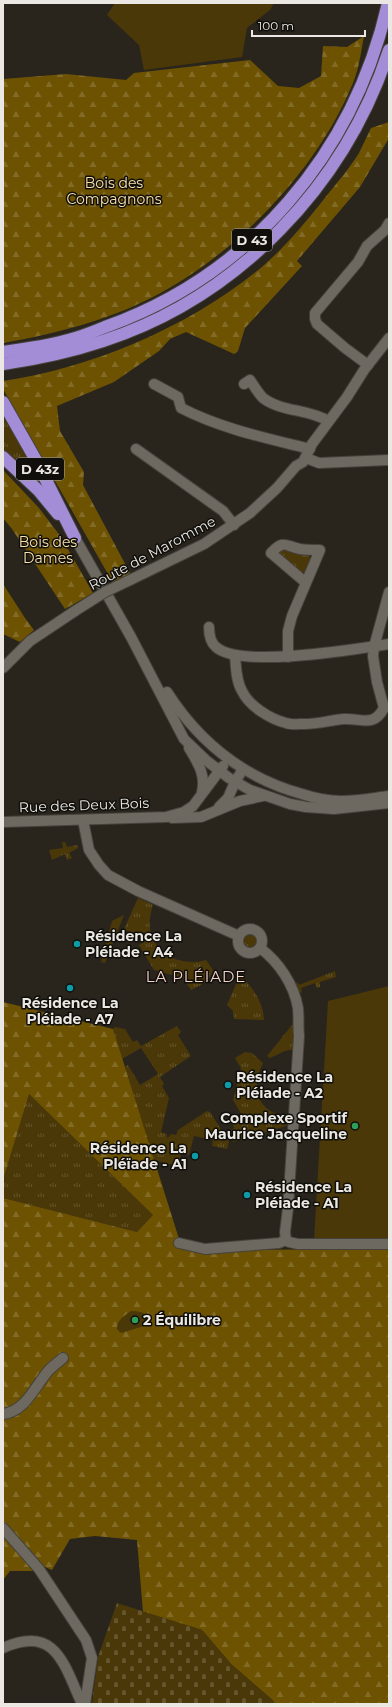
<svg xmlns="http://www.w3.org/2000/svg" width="392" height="1707" font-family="Montserrat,sans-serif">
<defs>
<pattern id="grass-tufts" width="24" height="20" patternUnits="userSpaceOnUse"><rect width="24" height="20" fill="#4a3808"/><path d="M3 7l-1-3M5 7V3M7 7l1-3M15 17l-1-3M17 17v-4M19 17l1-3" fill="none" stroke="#64552c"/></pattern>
<pattern id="forest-firs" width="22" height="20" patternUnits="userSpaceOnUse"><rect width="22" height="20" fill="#6d5202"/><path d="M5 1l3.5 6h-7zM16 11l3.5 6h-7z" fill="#826b27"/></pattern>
<pattern id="cemetery-stones" width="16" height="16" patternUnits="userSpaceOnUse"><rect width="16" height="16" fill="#4a3808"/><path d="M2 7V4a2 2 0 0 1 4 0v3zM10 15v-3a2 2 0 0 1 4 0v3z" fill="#64552c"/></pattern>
</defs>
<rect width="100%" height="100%" fill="#29251d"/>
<g fill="url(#grass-tufts)">
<path d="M3 414 52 502 3 453Z"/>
<path d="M285 547C294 550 309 551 312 561L305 572 300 573 280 556 279 553Z"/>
<path d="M62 842H65L67 847 77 845 78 848 69 853 72 858 67 860 65 854 52 860 49 850 63 848Z"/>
<path d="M138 898 153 905C150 914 148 926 152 936 159 958 186 966 206 960L213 970C210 982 200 985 191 990L183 978 154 970 139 945 150 938 144 939 124 929Z"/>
<path d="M124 915 105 963 101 962 112 921Z"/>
<circle cx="250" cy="941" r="7"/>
<path d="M335 971 336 977 320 982V987L317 988 315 983 301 988 302 993 296 991 295 985 297 982 299 985Z"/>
<path d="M240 975C253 988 263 1001 264 1020L234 1019 233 1011 227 1005Z"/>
<path d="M292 1025H296L295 1049 285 1051 270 1058 267 1056Z"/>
<path d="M177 1026 181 1032 178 1035 191 1056 160 1077 164 1084 162 1086 169 1098 161 1132 167 1134V1137L168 1138 171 1134 176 1135 178 1130 207 1111 210 1112 229 1142 227 1149 212 1146 213 1140 194 1136 189 1155 181 1153 179 1161 183 1162 182 1167 154 1160 125 1067 128 1065 140 1085 158 1074 141 1048 122 1059 113 1029 115 1027 125 1029 133 1042 137 1040 141 1046Z"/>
<path d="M245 1052 252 1053 263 1063C251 1086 256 1113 287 1116L286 1126 233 1142 228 1132 234 1128 233 1125 243 1117 233 1100 241 1068 235 1058Z"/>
<path d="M29 1094 153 1215 137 1232 3 1198V1180Z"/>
</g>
<g fill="url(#forest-firs)">
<path d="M364 36C361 52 359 69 353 83 317 171 236 254 153 297 106 321 54 334 3 343V79L66 74 126 80 134 73 250 60 278 86 299 88 321 76 323 46 347 47Z"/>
<path d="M389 122V138L360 187 297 261 302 266 245 328 238 351 234 354 186 332 170 339 159 351 114 382 57 406 60 431 84 472 83 485 130 573 113 583 3 389V381C93 368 193 325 263 266 286 246 306 222 324 199 336 184 349 169 359 153 363 145 367 136 371 128Z"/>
<path d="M3 470 39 508 61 537 93 593 65 609 12 529 3 518Z"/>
<path d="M3 584 25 618 34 630 20 642 3 634Z"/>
<path d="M3 1002 113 1029 180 1242 228 1250 389 1249V1704H277L231 1664 202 1630 143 1612 137 1540 95 1536 70 1539 52 1570 22 1557 34 1571H10L3 1580V1198L137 1232 153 1215 29 1094 3 1180Z"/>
</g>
<path fill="url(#cemetery-stones)" d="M117 1603 202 1630 231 1664 277 1704H92L98 1657Z"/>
<g fill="#4a3808">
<path d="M115 3H274L270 10 247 28 242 57 144 70 139 45 107 15Z"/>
<path d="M389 986V1239L314 1240 328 1001Z"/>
<path d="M131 1311C138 1311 145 1312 150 1318L149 1323 144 1326 121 1333 117 1329C117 1320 124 1316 131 1311Z"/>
</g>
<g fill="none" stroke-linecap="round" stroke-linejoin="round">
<g stroke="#45423c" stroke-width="12">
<g id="minor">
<path d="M368 365 345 348 317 324 315 319V313L358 262 367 246 385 230 389 223"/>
<path d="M154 384 178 397 181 408C222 429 266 438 310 449"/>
<path d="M244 384 250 380C254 386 258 393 263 398 281 412 309 409 328 421"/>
<path d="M136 449 223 511 234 525"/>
<path d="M306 458 319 463 389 460"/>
<path d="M75 538 131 637 184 739 207 761 229 778 250 790 290 804 306 807 334 809 389 803"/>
<path d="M130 580 204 544 250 513 277 488 296 466 303 462 312 444 347 397 364 370 389 338"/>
<path d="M209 627C209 634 210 642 216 647 240 669 356 649 389 644"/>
<path d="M235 655C236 667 236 681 242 691 249 706 270 719 286 723 291 725 299 724 304 724 318 724 331 720 344 719 362 718 373 728 384 708L377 682 373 656 374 647 389 592"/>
<path d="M288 657V631L292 616 320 550C313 550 306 550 300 549 285 546 284 539 271 553L305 582"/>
<path d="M3 668 30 641 75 611"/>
<path d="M167 692C199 742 244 778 302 794 314 798 328 801 341 801 357 801 373 798 389 796"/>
<path d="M189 748C198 763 206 775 202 792"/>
<path d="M219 807 228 798 235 782 243 769"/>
<path d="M172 818 201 817 240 801 263 796"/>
<path d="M83 820 89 850 99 865 108 875 138 891 239 936"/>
<path d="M3 822 166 817 184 812 193 806 223 766"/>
<circle cx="250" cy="941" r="12"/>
<path d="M260 948C279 962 294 985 298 1008 299 1017 298 1027 299 1036L288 1208 285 1232 286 1240"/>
<path d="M286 1240 289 1242 298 1244H389"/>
<path d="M179 1243 205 1249 279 1243 286 1240"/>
<path d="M3 1414C26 1411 35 1386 49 1370 53 1366 58 1362 63 1358"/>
<path d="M3 1528 39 1569 86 1640 92 1658 85 1704"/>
<path d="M3 1648C56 1624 64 1665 82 1704"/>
</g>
</g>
<g stroke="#45423c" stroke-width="14">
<g id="highway">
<path d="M3 352C25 349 47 346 68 340 81 337 93 332 105 327 251 275 354 153 388 3"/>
<path d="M3 364C37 359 70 352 103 341 238 297 345 185 389 50"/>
<path d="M3 402 37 462 75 538"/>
<path d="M3 457 39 491 58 514"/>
</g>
</g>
<use href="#minor" stroke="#6d6960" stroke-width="10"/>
<use href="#highway" stroke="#a38dd6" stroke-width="12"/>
<g stroke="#45423c" stroke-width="12" stroke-linecap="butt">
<path id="minor-bridge" d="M75 611 105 592 130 580"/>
</g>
<use href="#minor-bridge" stroke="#6d6960" stroke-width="10"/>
</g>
<g fill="#0f9aa8" stroke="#100f0b" stroke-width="1.5">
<circle cx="77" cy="944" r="4"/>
<circle cx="70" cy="988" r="4"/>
<circle cx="228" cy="1085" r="4"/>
<circle cx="195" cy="1156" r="4"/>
<circle cx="247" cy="1195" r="4"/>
</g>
<g fill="#2e9e5b" stroke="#100f0b" stroke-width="1.5">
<circle cx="355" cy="1126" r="4"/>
<circle cx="135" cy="1320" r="4"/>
</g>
<g text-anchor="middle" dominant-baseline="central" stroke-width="3" stroke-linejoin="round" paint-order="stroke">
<g fill="#100f0b" stroke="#a9a7a2" stroke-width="1">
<rect x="232" y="229" width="40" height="22" rx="3"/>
<rect x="16" y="458" width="48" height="22" rx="3"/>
</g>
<g font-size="13" font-weight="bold" fill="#ebe8e3">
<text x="252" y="240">D 43</text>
<text x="40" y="469">D 43z</text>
</g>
<g font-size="14" fill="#f9e1ac" stroke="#100f0b">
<text x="114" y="183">Bois des<tspan x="114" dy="16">Compagnons</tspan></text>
<text x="48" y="542">Bois des<tspan x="48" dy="16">Dames</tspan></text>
</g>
<g font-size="14" fill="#ebe8e3" stroke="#100f0b">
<text transform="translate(152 553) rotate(-28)">Route de Maromme</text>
<text transform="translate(84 805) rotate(-2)">Rue des Deux Bois</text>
</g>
<g font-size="14" font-weight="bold" fill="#ebe8e3" stroke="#100f0b" text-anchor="start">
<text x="85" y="936">Résidence La<tspan x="85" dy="16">Pléiade - A4</tspan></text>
<text x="70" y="1003" text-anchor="middle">Résidence La<tspan x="70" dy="16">Pléiade - A7</tspan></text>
<text x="236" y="1077">Résidence La<tspan x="236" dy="16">Pléiade - A2</tspan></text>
<text x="347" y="1118" text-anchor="end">Complexe Sportif<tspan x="347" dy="16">Maurice Jacqueline</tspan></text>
<text x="187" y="1148" text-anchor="end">Résidence La<tspan x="187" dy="16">Pléïade - A1</tspan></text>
<text x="255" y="1187">Résidence La<tspan x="255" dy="16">Pléiade - A1</tspan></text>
<text x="143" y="1320">2 Équilibre</text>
</g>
<g font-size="15" letter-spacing="1" fill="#f5d4ca" stroke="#100f0b">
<text x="196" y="976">LA PLÉIADE</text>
</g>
</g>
<rect width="392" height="1707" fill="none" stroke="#ebe8e3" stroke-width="8"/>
<path d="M252 30v6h113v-6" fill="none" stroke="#ebe8e3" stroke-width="2"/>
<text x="258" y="30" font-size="12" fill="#ebe8e3" stroke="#100f0b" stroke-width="3" paint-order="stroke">100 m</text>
</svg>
